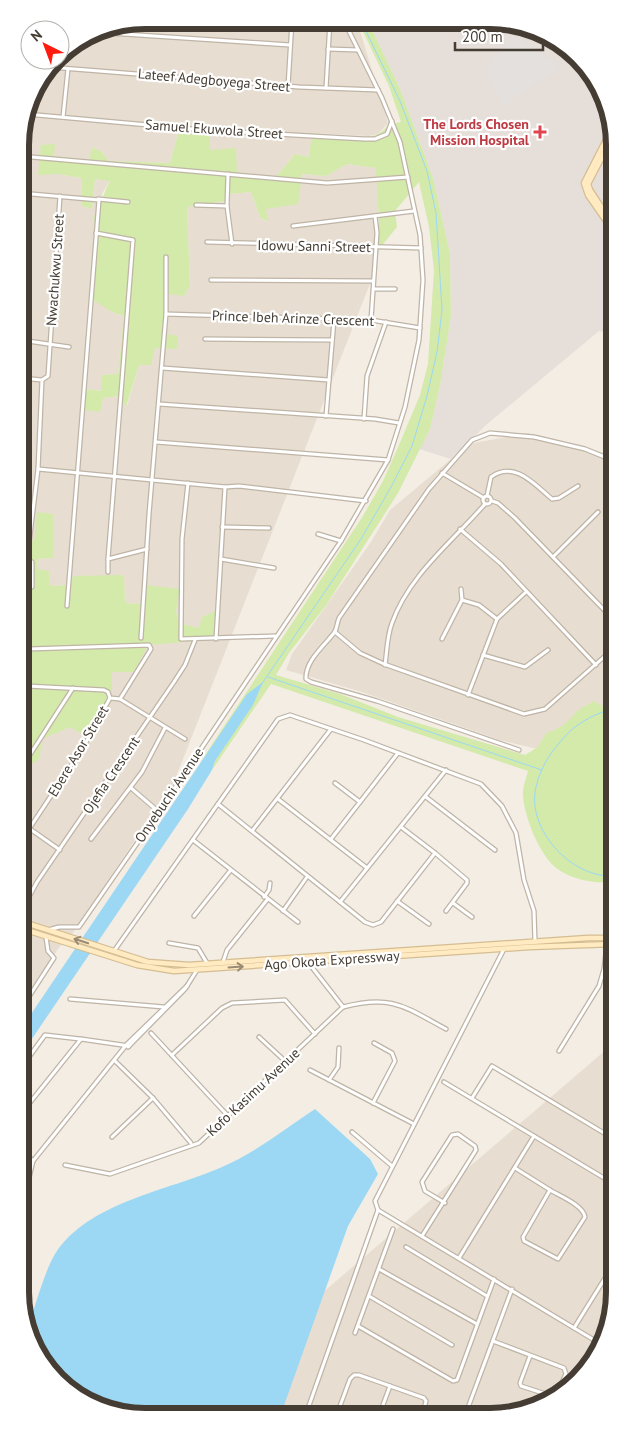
<svg xmlns="http://www.w3.org/2000/svg" width="635" height="1437" font-family="'PT Sans',sans-serif">
<rect width="100%" height="100%" fill="#f3ede4"/>
<g fill="#e7ded1">
<path d="M144 20 357 21 388 123 378 134 369 136 312 133 309 157 295 154 276 177 237 172 209 150V125L204 123 202 133 178 134 170 163 109 161 102 152 92 147 89 160 54 156V144L38 174H58L81 178 82 206 92 209 95 179 110 180 102 194 93 285 112 312 124 316 118 374 102 375V391L86 389V410L101 409 103 398 121 396 127 406 139 365 155 348 163 333 168 294 190 286 187 207 225 201 230 194 251 192 260 217 267 222 266 209 302 174 326 176 346 164 377 168 379 200 373 276 174 782 68 940 60 946 23 1003 22 667 199 628 179 623 176 611 179 589 140 604 125 603 124 575 68 585 49 586 37 569V559L53 558 34 541H22L20 136 33 89 55 60H60L62 51 97 29Z"/>
<path d="M528 433 612 455 613 767 500 740 362 692 286 670 292 654 371 542 390 510 469 444Z"/>
<path d="M614 1043 615 1301 589 1369 560 1396 523 1413 181 1414Z"/>
</g>
<path fill="#e5ded9" d="M368 21 515 22 573 51 611 112V333L599 331 486 425 451 459 419 449 430 429 440 385 451 316 450 254 433 178 400 89Z"/>
<g fill="#d3eaaa">
<path d="M358 21H368L400 89 433 178 450 254 451 316 440 385 430 429 398 493 327 604 289 653 276 675 340 694 398 717 525 755 538 747 546 733C560 729 567 723 576 712 580 708 589 704 594 701L604 707H613V883C594 883 571 880 555 867 539 853 525 818 523 797 522 789 526 779 528 771L271 684 212 770 215 761 231 736 217 740 199 764 363 516 383 481 399 445 420 395 428 364 434 270 429 227 419 182 395 211 397 227 379 249 373 276 379 222 376 168 347 164 326 176 302 174 298 204 266 209 268 222 260 217 251 192 230 194 225 201 187 207 190 286 184 296 168 294 163 333 178 336 177 349 155 348 151 365H139L126 407 121 396 103 398 101 409 99 412 86 410V389L101 391 102 375 118 374 124 316 112 312 93 300 96 261 94 216C102 208 103 192 110 181L95 179 92 209 82 206 81 178 58 174 38 175 41 145 55 144 54 156 89 160 92 147 102 152 109 161 170 163 178 134 201 133 204 123 209 125 210 150 236 148 237 172 276 177 295 154 309 157 312 133C326 134 366 141 378 134 390 127 382 126 401 122L389 86Z"/>
<path d="M37 512 53 514V558L37 559V569L49 571V586L68 585 74 576 124 575 125 603 140 604 145 585 180 589 176 611 179 623 199 628 202 617 216 611 217 635 194 641 148 645 134 672H112V701L87 737 70 727 42 739 39 759 22 771 27 710 22 700V541H34Z"/>
</g>
<path fill="#e3e0dd" d="M512 35 559 64 553 72 502 107 485 70Z"/>
<g fill="#9cd8f4">
<path d="M263 682 253 705 215 761 212 770 188 809 23 1052V1026L247 694Z"/>
<path d="M315 1109 370 1159 378 1174 348 1226 281 1414 120 1415 62 1386 27 1330C34 1310 45 1270 55 1254 88 1202 168 1191 222 1167 255 1153 285 1129 315 1109Z"/>
</g>
<g fill="none" stroke-linecap="round" stroke-linejoin="round">
<g stroke="#9cd8f4" stroke-width="1">
<path d="M268 677 542 770"/>
<path d="M261 685 361 539 391 487 412 446 427 396 437 352 442 310 439 261 436 213 427 171 400 101 361 21"/>
<path d="M613 710C598 711 579 723 569 732 554 748 541 764 536 787 526 829 571 878 613 876"/>
</g>
<g stroke="#bfb4a6" stroke-width="5.5">
<g id="street">
<path d="M93 32 290 45"/>
<path d="M328 49 358 50"/>
<path d="M49 67 299 87 378 90"/>
<path d="M288 86 292 21"/>
<path d="M326 88 330 21"/>
<path d="M26 114 204 130 364 139H375L387 134 392 121"/>
<path d="M63 117 68 69"/>
<path d="M20 156 327 183 408 177"/>
<path d="M228 174 227 206 232 244"/>
<path d="M20 193 99 200 67 606"/>
<path d="M98 199 128 202"/>
<path d="M196 205 227 206"/>
<path d="M293 226 414 211"/>
<path d="M96 233 133 240 108 559"/>
<path d="M207 242 421 248"/>
<path d="M211 280 373 281"/>
<path d="M374 289H395"/>
<path d="M166 314 371 320 420 328"/>
<path d="M371 320 377 233 375 216"/>
<path d="M205 339 332 340"/>
<path d="M21 340 69 347"/>
<path d="M162 368 329 380"/>
<path d="M21 378 42 380"/>
<path d="M42 380 48 376 60 196"/>
<path d="M159 404 375 419 399 423"/>
<path d="M326 416 334 320"/>
<path d="M364 419 367 376 386 322"/>
<path d="M156 442 388 460"/>
<path d="M38 469 225 487 239 486 366 501"/>
<path d="M442 473 484 498"/>
<path d="M188 483 182 539 181 639 275 636"/>
<circle cx="487" cy="500" r="4"/>
<path d="M487 496 491 477C515 460 535 485 552 499L559 498 578 486"/>
<path d="M492 501 498 503 515 518 612 618"/>
<path d="M222 527 269 528"/>
<path d="M460 529 501 564 596 665"/>
<path d="M318 534 341 541"/>
<path d="M553 557 598 512"/>
<path d="M22 559 27 560"/>
<path d="M221 559 274 568"/>
<path d="M27 560 38 469 42 380"/>
<path d="M27 560 32 562V587"/>
<path d="M108 572V559L147 549"/>
<path d="M22 594H25"/>
<path d="M462 600 479 605 497 619"/>
<path d="M22 630 26 631"/>
<path d="M335 632 360 653 384 664 524 714 545 709 613 649"/>
<path d="M141 638 149 514 166 314V257"/>
<path d="M216 639 225 487"/>
<path d="M442 639 462 600 461 589"/>
<path d="M483 655 525 667 548 650"/>
<path d="M385 665C387 651 387 636 392 623 409 575 453 541 485 504"/>
<path d="M27 686 104 690 108 692 110 698 120 699 185 739"/>
<path d="M468 695 497 619 526 592"/>
<path d="M22 734 29 649 149 645 151 649 120 699"/>
<path d="M519 750 377 701 311 682 306 679C305 661 324 646 334 633 337 629 337 623 339 618L429 489 472 440 490 433 534 437 585 449 612 460"/>
<path d="M22 767 73 688"/>
<path d="M335 783 360 802 398 753"/>
<path d="M131 788 159 812"/>
<path d="M426 797 495 850"/>
<path d="M278 799 367 868"/>
<path d="M218 804 365 922 373 925 381 922 435 853 401 827"/>
<path d="M23 824 60 850"/>
<path d="M29 829 84 746 110 698"/>
<path d="M252 831 331 729"/>
<path d="M91 839 142 772 165 728"/>
<path d="M331 839 360 802"/>
<path d="M193 840 298 922"/>
<path d="M435 853 467 880V883L446 911"/>
<path d="M264 897 269 890 270 883"/>
<path d="M397 901 429 924"/>
<path d="M340 902 446 770"/>
<path d="M453 903 472 917"/>
<path d="M23 908 37 882 174 682 185 665 195 640"/>
<path d="M283 911 307 877"/>
<path d="M194 916 230 871"/>
<path d="M48 930 59 927H79L147 829 341 541 388 460 405 407 419 340 423 280 420 235 400 142 382 98 344 21"/>
<path d="M169 943 198 948 207 963"/>
<path d="M504 949 375 1201 378 1210 599 1343"/>
<path d="M114 951 278 719 290 715 364 740 481 784 502 806 516 833 524 880 534 911 535 942"/>
<path d="M223 962 227 950 267 900"/>
<path d="M310 962 311 966 343 1007C392 994 405 1007 446 1029"/>
<path d="M70 999 164 1007"/>
<path d="M23 1006 54 958 48 951 46 937"/>
<path d="M151 1033 228 1116"/>
<path d="M259 1037 285 1061"/>
<path d="M128 1047 185 989 197 970"/>
<path d="M559 1051 599 986 604 969 607 944"/>
<path d="M172 1055 222 1008 232 1003 285 1000 315 1034"/>
<path d="M115 1061 153 1098 191 1143"/>
<path d="M23 1065 45 1035 80 1039"/>
<path d="M310 1070 414 1124"/>
<path d="M329 1080 338 1067 339 1048"/>
<path d="M444 1082 614 1184"/>
<path d="M612 1089 614 1090"/>
<path d="M472 1098 492 1066 614 1139"/>
<path d="M373 1103 395 1061 392 1053 374 1043"/>
<path d="M24 1110 81 1039 129 1046"/>
<path d="M352 1132 392 1166"/>
<path d="M112 1137 153 1098"/>
<path d="M24 1152 33 1161"/>
<path d="M65 1165 110 1174 199 1143 343 1007"/>
<path d="M515 1168 550 1190"/>
<path d="M550 1190C560 1196 583 1205 585 1217L558 1259 524 1241 523 1237Z"/>
<path d="M24 1199 33 1161 127 1044 187 986"/>
<path d="M422 1236 476 1150 475 1146 458 1134 452 1135 422 1182 425 1191 445 1203"/>
<path d="M406 1247 487 1296"/>
<path d="M459 1258 534 1136"/>
<path d="M379 1269 477 1324"/>
<path d="M369 1296 452 1345"/>
<path d="M358 1326 453 1381 457 1380 494 1279"/>
<path d="M574 1328 615 1262"/>
<path d="M355 1333 393 1229"/>
<path d="M493 1341 564 1368 566 1374 555 1397 521 1386 520 1383 530 1356"/>
<path d="M468 1408 481 1413"/>
<path d="M380 1413 390 1386"/>
<path d="M466 1413 512 1289"/>
<path d="M306 1414 378 1210"/>
<path d="M337 1414 350 1379 354 1375H359L424 1398 426 1401 423 1413"/>
</g>
</g>
<g stroke="#d5bd91" stroke-width="7">
<g id="secondary">
<path d="M611 130 584 183 588 195 611 228"/>
<path d="M611 140 588 184 590 190 611 222"/>
<path d="M23 922 148 962 189 965 588 938H613"/>
<path d="M23 929 137 965 174 971 529 947 614 944"/>
</g>
</g>
<use href="#street" stroke="#fff" stroke-width="3"/>
<use href="#secondary" stroke="#ffeac2" stroke-width="4.5"/>
</g>
<defs><path id="oneway-shaft" d="M-6 0H5M1.5-3L5.5 0L1.5 3" fill="none" stroke-width="1.6" stroke-linecap="round" stroke-linejoin="round" transform="scale(1.25)"/></defs>
<g stroke="#998b73">
<use href="#oneway-shaft" transform="translate(81 941) rotate(-162)"/>
<use href="#oneway-shaft" transform="translate(236 967) rotate(-4)"/>
</g>
<path fill="#e0444e" stroke="#fff" stroke-width="2" d="M537.5 124.5h5v5h5v5h-5v5h-5v-5h-5v-5h5z"/>
<g text-anchor="middle" dominant-baseline="central" stroke-width="4.5" stroke-linejoin="round" paint-order="stroke">
<g font-size="14" fill="#453d33" stroke="#fff">
<text transform="translate(214 80) rotate(5)">Lateef Adegboyega Street</text>
<text transform="translate(214 129) rotate(4)">Samuel Ekuwola Street</text>
<text transform="translate(314 246) rotate(1)">Idowu Sanni Street</text>
<text transform="translate(55 270) rotate(-86)">Nwachukwu Street</text>
<text transform="translate(293 318) rotate(2)">Prince Ibeh Arinze Crescent</text>
<text transform="translate(78 751) rotate(-59)">Ebere Asor Street</text>
<text transform="translate(111 775) rotate(-56)">Ojefia Crescent</text>
<text transform="translate(169 795) rotate(-56)">Onyebuchi Avenue</text>
<text transform="translate(332 960) rotate(-4)">Ago Okota Expressway</text>
<text transform="translate(253 1092) rotate(-43)">Kofo Kasimu Avenue</text>
</g>
<g font-size="14" font-weight="bold" fill="#be3a42" stroke="#fff" text-anchor="end">
<text x="529" y="124">The Lords Chosen<tspan x="529" dy="16">Mission Hospital</tspan></text>
</g>
</g>
<path d="M0 0H635V1437H0ZM145 29H490A116 116 0 0 1 606 145V1292A116 116 0 0 1 490 1408H145A116 116 0 0 1 29 1292V145A116 116 0 0 1 145 29Z" fill="#fff" fill-rule="evenodd"/>
<path fill="none" stroke="#453d33" stroke-width="6" d="M145 29H490A116 116 0 0 1 606 145V1292A116 116 0 0 1 490 1408H145A116 116 0 0 1 29 1292V145A116 116 0 0 1 145 29Z"/>
<g transform="translate(45 45) rotate(318)"><circle r="24" fill="#ffffff" stroke="#b5b1ad"/>
<path d="M0-4L9 19L0 12L-9 19Z" fill="#ff1c0f"/>
<text y="-8" font-size="14" font-weight="bold" text-anchor="middle" fill="#453d33">N</text>
</g>
<path d="M455 42v8h88v-8" fill="none" stroke="#453d33" stroke-width="2.5"/>
<text x="462" y="42" font-size="15" fill="#453d33" stroke="#ffffff" stroke-width="4" paint-order="stroke">200 m</text>
</svg>
